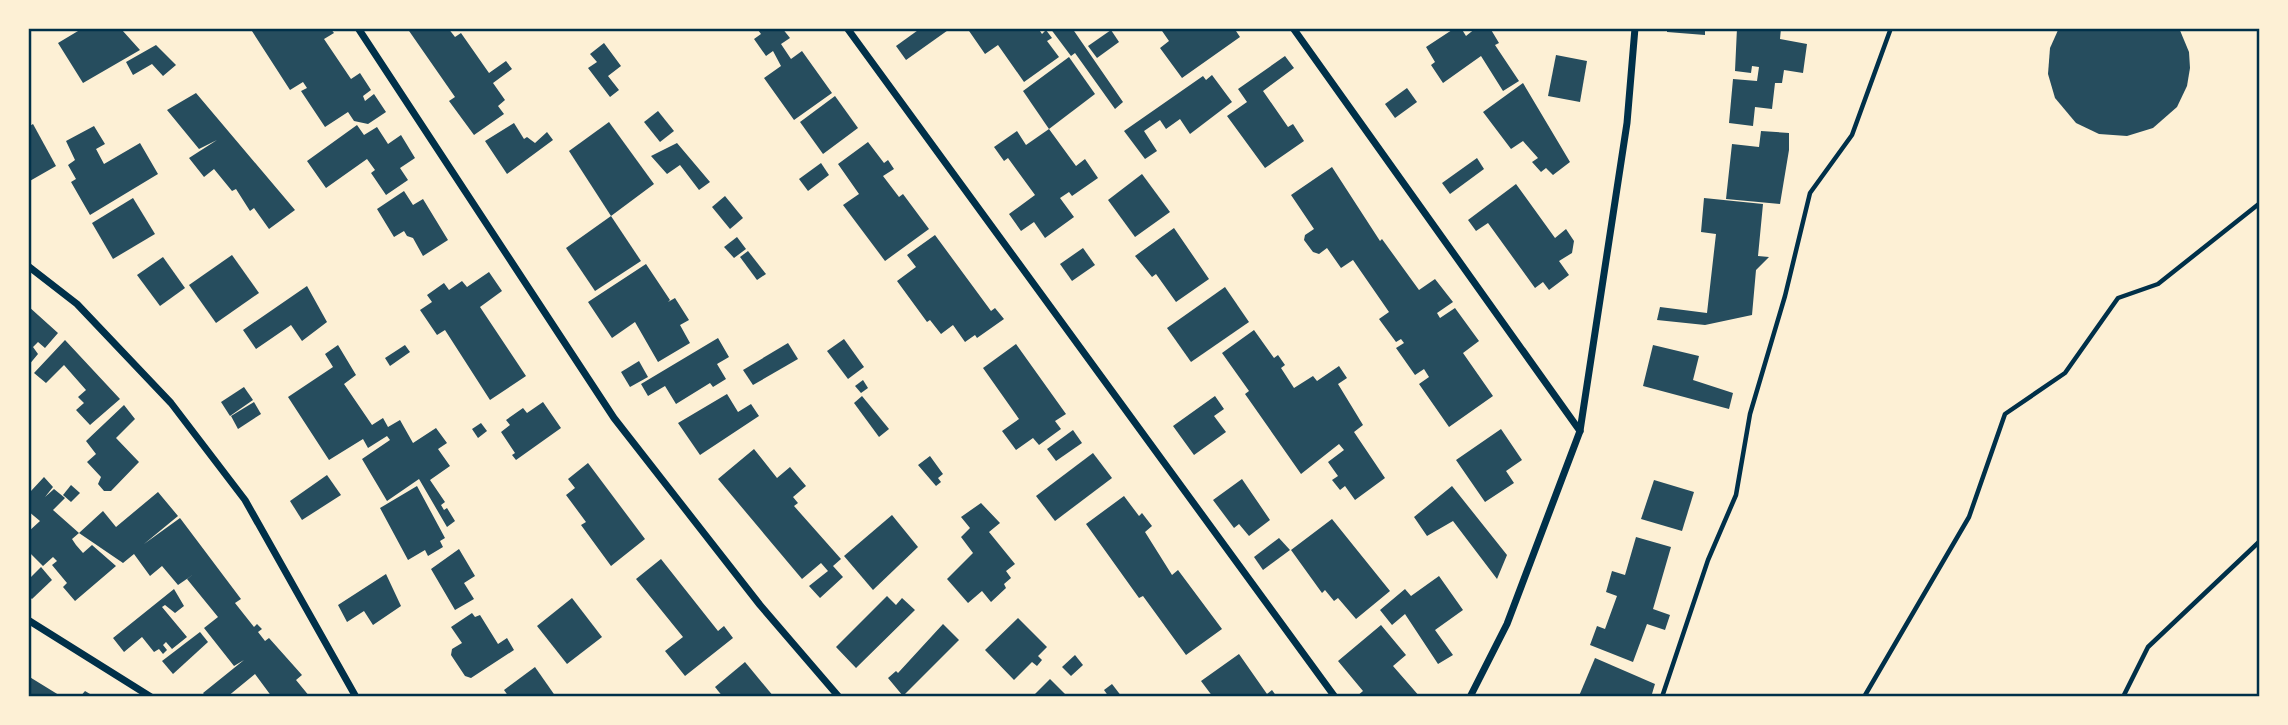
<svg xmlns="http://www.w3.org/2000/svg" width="2288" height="725" font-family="'Exo 2',sans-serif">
<rect width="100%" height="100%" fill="#fdf0d5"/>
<g fill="#264d5e">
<path d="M83 28H125L122 30 140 50 83 83 58 43Z"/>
<path d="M250 28H330L334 33 324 39 351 79 360 73 371 90 363 96 365 101 374 94 386 112 368 124 354 121 348 112 325 127 301 91 307 88 303 82 290 90Z"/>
<path d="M407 28H448L455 37 461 33 489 73 506 61 512 69 493 83 505 100 498 106 504 114 474 135 449 101 455 97Z"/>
<path d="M761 28H782L790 38 781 44 791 59 802 51 832 93 794 120 764 78 781 66 773 51 766 56 754 39 761 34 758 30Z"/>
<path d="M921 28H951L906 60 896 46Z"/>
<path d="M967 28H1038L1042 34 1046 30 1052 38 1047 41 1059 57 1024 82 998 45 985 54Z"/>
<path d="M1050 28H1072L1123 102 1115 109 1075 53 1071 56Z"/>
<path d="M1160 28H1234L1240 37 1182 78 1160 48 1169 41Z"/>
<path d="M1455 28H1461L1466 36 1476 28H1490L1499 43 1495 45 1519 81 1503 91 1481 56 1443 83 1431 65 1435 62 1426 47Z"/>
<path d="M1667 28H1705V35L1667 32Z"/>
<path d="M1737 28H1781L1780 39 1807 44 1803 73 1784 70 1782 83H1775L1772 109 1755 107 1753 126 1729 123 1733 79 1757 81 1759 67 1752 66 1751 73 1735 71Z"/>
<path d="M2059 28H2179L2189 52 2190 68 2187 86 2177 107 2153 128 2127 136 2099 134 2076 123 2055 98 2048 74 2050 48Z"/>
<path d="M1111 30 1119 42 1097 58 1088 46Z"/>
<path d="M604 43 621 66 608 76 619 90 610 97 588 68 597 62 590 54Z"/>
<path d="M156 45 176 65 163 76 152 64 133 75 126 62Z"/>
<path d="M1556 55 1587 61 1580 102 1548 96Z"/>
<path d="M1285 56 1294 68 1263 91 1288 127 1293 124 1304 141 1265 168 1227 116 1247 102 1238 89Z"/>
<path d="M1069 57 1095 94 1049 129 1023 91Z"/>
<path d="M1212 75 1232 102 1190 134 1180 119 1166 129 1160 120 1144 131 1157 151 1145 159 1124 131 1203 76 1206 80Z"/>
<path d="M1523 83 1570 162 1553 175 1546 168 1541 172 1532 162 1538 158 1523 141 1511 149 1483 112Z"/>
<path d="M1407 88 1417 102 1395 118 1385 104Z"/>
<path d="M196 93 295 210 269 229 254 208 250 211 236 189 232 191 214 169 204 177 189 158 217 140 199 149 167 110Z"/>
<path d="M835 96 858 128 823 154 800 122Z"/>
<path d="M658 111 674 131 660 142 644 122Z"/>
<path d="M609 122 654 184 611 216 569 151Z"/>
<path d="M514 123 524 139 527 137 535 143 547 132 553 140 507 174 485 141Z"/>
<path d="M33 124 56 166 28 182V127Z"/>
<path d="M357 125 364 135 377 127 388 144 401 135 415 158 400 168 408 180 386 195 371 173 375 170 367 159 326 188 307 161Z"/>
<path d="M94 126 105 144 96 149 104 164 140 143 158 174 90 215 71 182 76 179 68 165 75 160 66 141Z"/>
<path d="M1049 129 1076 166 1085 159 1098 178 1072 196 1069 192 1060 198 1074 217 1045 238 1034 222 1021 231 1009 214 1035 195 1008 158 1004 161 994 147 1017 131 1026 145Z"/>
<path d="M1761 131 1789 133V150L1780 204 1726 199 1732 144 1759 147Z"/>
<path d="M868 142 884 163 888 160 894 169 883 176 899 197 903 194 929 229 885 261 843 205 859 194 838 164Z"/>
<path d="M677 143 710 182 699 190 680 165 667 174 651 156Z"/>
<path d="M1477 158 1484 169 1450 194 1442 183Z"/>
<path d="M821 163 829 175 808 191 799 179Z"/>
<path d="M1332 167 1380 241 1382 239 1419 290 1435 279 1453 302 1437 313 1440 318 1455 308 1479 341 1463 353 1493 396 1449 427 1419 384 1429 377 1424 369 1415 375 1396 348 1404 343 1401 339 1396 342 1379 319 1389 312 1353 260 1341 268 1327 248 1319 254 1313 252 1304 240 1305 235 1314 229 1291 195Z"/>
<path d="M1142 174 1170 212 1135 237 1108 200Z"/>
<path d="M1516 184 1555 238 1566 229 1574 241 1572 253 1559 261 1569 275 1549 290 1543 282 1535 288 1488 223 1476 231 1468 220Z"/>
<path d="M404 191 413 205 423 199 448 240 423 256 413 238 407 236 404 231 394 237 377 209Z"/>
<path d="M725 196 743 218 730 229 712 207Z"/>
<path d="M133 198 155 234 113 259 92 223Z"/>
<path d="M1704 198 1763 204 1758 256 1769 257 1756 270 1752 315 1705 325 1657 320 1660 307 1707 313 1716 234 1701 232Z"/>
<path d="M611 216 641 261 595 291 566 248Z"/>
<path d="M1174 228 1209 279 1176 302 1156 274 1152 277 1135 256Z"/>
<path d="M935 235 991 311 995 308 1004 319 977 338 975 335 965 342 953 325 941 334 930 320 927 322 897 281 916 267 907 255Z"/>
<path d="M737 237 746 249 734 258 724 247Z"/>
<path d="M1083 248 1095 265 1072 281 1060 264Z"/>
<path d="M748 251 766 274 757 280 740 257Z"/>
<path d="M232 255 259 293 216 323 189 285Z"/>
<path d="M163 257 185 288 160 306 137 275Z"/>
<path d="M646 264 670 300 668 302 675 298 689 320 680 325 690 343 658 362 635 322 612 338 588 302Z"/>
<path d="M489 272 502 291 480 307 526 376 490 400 445 330 437 335 420 310 432 302 427 295 444 283 449 290 462 281 467 287Z"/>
<path d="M307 286 327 322 302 341 291 325 256 349 243 330Z"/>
<path d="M1225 287 1249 322 1191 362 1167 328Z"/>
<path d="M28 306 58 333 45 348 38 342 33 347 38 354 28 366Z"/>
<path d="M1254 330 1274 358 1278 355 1285 365 1281 368 1294 388 1313 376 1317 381 1339 366 1347 378 1338 384 1363 425 1354 432 1385 478 1355 500 1345 486 1340 490 1332 480 1338 476 1328 462 1344 450 1339 444 1301 474 1245 394 1249 391 1222 353Z"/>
<path d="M718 338 729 357 717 364 726 379 713 387 710 383 676 404 665 386 648 396 641 384Z"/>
<path d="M844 339 864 367 848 379 827 351Z"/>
<path d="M65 340 120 399 90 425 76 410 84 403 78 397 86 390 64 365 46 383 34 373Z"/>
<path d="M788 343 798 359 753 385 743 370Z"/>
<path d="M1016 344 1066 414 1055 421 1061 429 1039 445 1033 438 1016 450 1002 431 1019 419 983 368Z"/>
<path d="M338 345 356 375 344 384 372 425 383 418 388 427 400 420 413 443 436 428 447 443 438 449 450 466 430 480 445 502 441 505 444 510 447 508 455 521 447 527 419 479 387 501 362 459 390 440 387 436 368 448 363 439 329 460 288 397 333 367 325 354Z"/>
<path d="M405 345 410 352 390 366 385 358Z"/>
<path d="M1653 345 1699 356 1693 380 1733 393 1729 409 1643 386Z"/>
<path d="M639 361 648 377 630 387 621 372Z"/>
<path d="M863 380 868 388 861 393 855 386Z"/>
<path d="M244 387 253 400 230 416 221 402Z"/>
<path d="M727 394 738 412 751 404 759 416 700 455 678 423Z"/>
<path d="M862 396 889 429 879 437 854 403Z"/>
<path d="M1215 396 1224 409 1214 416 1226 432 1194 455 1173 426Z"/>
<path d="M254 402 261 414 238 429 231 416Z"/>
<path d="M543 402 561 428 516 460 512 455 515 453 501 432 510 425 506 420 523 408 527 413Z"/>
<path d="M124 405 135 419 116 438 139 462 111 491H104L98 484 101 477 87 462 96 454 86 441Z"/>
<path d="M481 423 487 431 478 438 472 429Z"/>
<path d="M1501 429 1522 460 1506 471 1514 483 1485 502 1456 460Z"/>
<path d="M1073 430 1082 443 1056 461 1047 449Z"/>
<path d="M754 449 777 478 790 467 806 486 793 497 798 503 794 506 841 559 833 566 843 577 820 598 809 586 828 571 821 563 802 579 718 479Z"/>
<path d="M1093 453 1112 478 1055 521 1036 496Z"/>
<path d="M930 456 943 474 938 478 941 482 936 486 918 465Z"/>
<path d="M588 463 645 539 611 566 581 525 586 522 566 495 575 488 568 479Z"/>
<path d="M327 475 341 495 302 520 290 501Z"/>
<path d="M44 477 53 487 45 497 54 489 65 498 53 510 79 533 72 539 76 545 83 553 92 545 116 566 75 601 63 587 67 583 52 565 57 561 53 557 43 566 28 551V532L40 521 28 511V489L31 491Z"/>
<path d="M1242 479 1270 520 1249 536 1239 524 1234 528 1213 500Z"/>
<path d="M1654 480 1694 492 1682 531 1641 519Z"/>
<path d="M71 485 80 493 71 502 63 495Z"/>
<path d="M417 486 445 538 440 541 443 547 428 556 425 550 408 560 380 508Z"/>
<path d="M1452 486 1507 555 1497 579 1453 521 1427 536 1414 517Z"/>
<path d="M158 492 178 516 144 544 180 518 241 599 235 603 254 627 257 624 262 629 258 632 265 641 269 638 302 675 296 680 310 697H272L255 674 227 697H206L203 693 244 660 234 666 204 628 218 617 187 579 194 574 178 585 162 566 150 576 134 554 123 563 79 533 103 511 116 527Z"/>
<path d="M1124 496 1139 516 1142 513 1152 526 1145 532 1172 575 1178 570 1222 629 1186 655 1143 596 1139 598 1086 524Z"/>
<path d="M981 503 1000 523 989 532 1015 564 1006 571 1011 578 1004 584 1006 588 991 602 982 591 968 603 947 579 973 553 961 537 970 528 961 517Z"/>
<path d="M892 515 918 547 873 590 844 556Z"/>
<path d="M1332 519 1390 591 1356 619 1338 598 1334 601 1325 590 1322 593 1291 550Z"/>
<path d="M1636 537 1671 547 1653 609 1670 615 1665 630 1647 624 1633 662 1590 645 1597 626 1605 629 1617 596 1606 592 1612 571 1625 575Z"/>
<path d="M1279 538 1290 550 1263 570 1254 557Z"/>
<path d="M459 549 475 576 464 583 474 599 455 610 431 569Z"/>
<path d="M661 559 718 631 724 626 733 638 685 676 665 651 683 637 636 579Z"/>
<path d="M41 567 52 580 32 599 28 596V580Z"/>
<path d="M386 574 401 606 373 625 364 611 347 622 338 605Z"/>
<path d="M1439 576 1463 610 1435 630 1453 655 1438 664 1405 614 1392 625 1380 610 1405 589 1411 596Z"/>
<path d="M174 589 184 606 175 613 165 605 162 607 187 637 172 649 166 642 163 645 167 650 163 654 159 649 154 652 142 637 124 652 113 638Z"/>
<path d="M887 596 896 605 902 598 915 610 856 668 836 647Z"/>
<path d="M572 598 602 637 567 664 537 626Z"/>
<path d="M472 613 475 617 480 615 498 644 507 638 514 650 471 678 465 676 451 655 452 649 462 643 451 627Z"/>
<path d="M1018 618 1047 647 1038 656 1042 660 1037 666 1032 662 1014 680 985 650Z"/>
<path d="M943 624 959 640 903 696 888 678 896 671 898 673Z"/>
<path d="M1381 625 1406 655 1393 666 1420 697H1356L1363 691 1338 661Z"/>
<path d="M200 632 208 642 173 674 162 661Z"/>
<path d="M1239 654 1267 694 1272 690 1277 697H1213L1201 681Z"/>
<path d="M1075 655 1083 665 1071 676 1062 667Z"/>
<path d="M1595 658 1655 684 1651 697 1579 696Z"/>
<path d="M745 662 774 697H723L715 687Z"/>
<path d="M535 667 556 697H509L504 690Z"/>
<path d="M28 676 54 692 62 697H28Z"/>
<path d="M1050 679 1068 697H1032Z"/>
<path d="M1112 684 1122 697H1109L1104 690Z"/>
<path d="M85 691 95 697H80Z"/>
</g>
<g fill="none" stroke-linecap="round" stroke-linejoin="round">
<g stroke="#003049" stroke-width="4.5">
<path d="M1662 697 1708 560 1736 495 1750 414 1785 296 1810 193 1852 135 1891 28"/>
<path d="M1864 697 1969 517 2005 414 2065 373 2118 298 2158 284 2260 203"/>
<path d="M2123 697 2148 647 2260 541"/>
</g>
<g stroke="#003049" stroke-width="7">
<path d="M358 28 614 418 760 605 839 697"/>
<path d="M847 28 1335 697"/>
<path d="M1293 28 1580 431"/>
<path d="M28 266 77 304 171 403 245 500 356 697"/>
<path d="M28 620 151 697"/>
<path d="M1470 697 1507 624 1580 431 1627 123 1635 28"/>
</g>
</g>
<rect width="2288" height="725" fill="none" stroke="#fdf0d5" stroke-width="60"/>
<rect x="30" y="30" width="2228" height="665" fill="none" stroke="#003049" stroke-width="2.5"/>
</svg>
